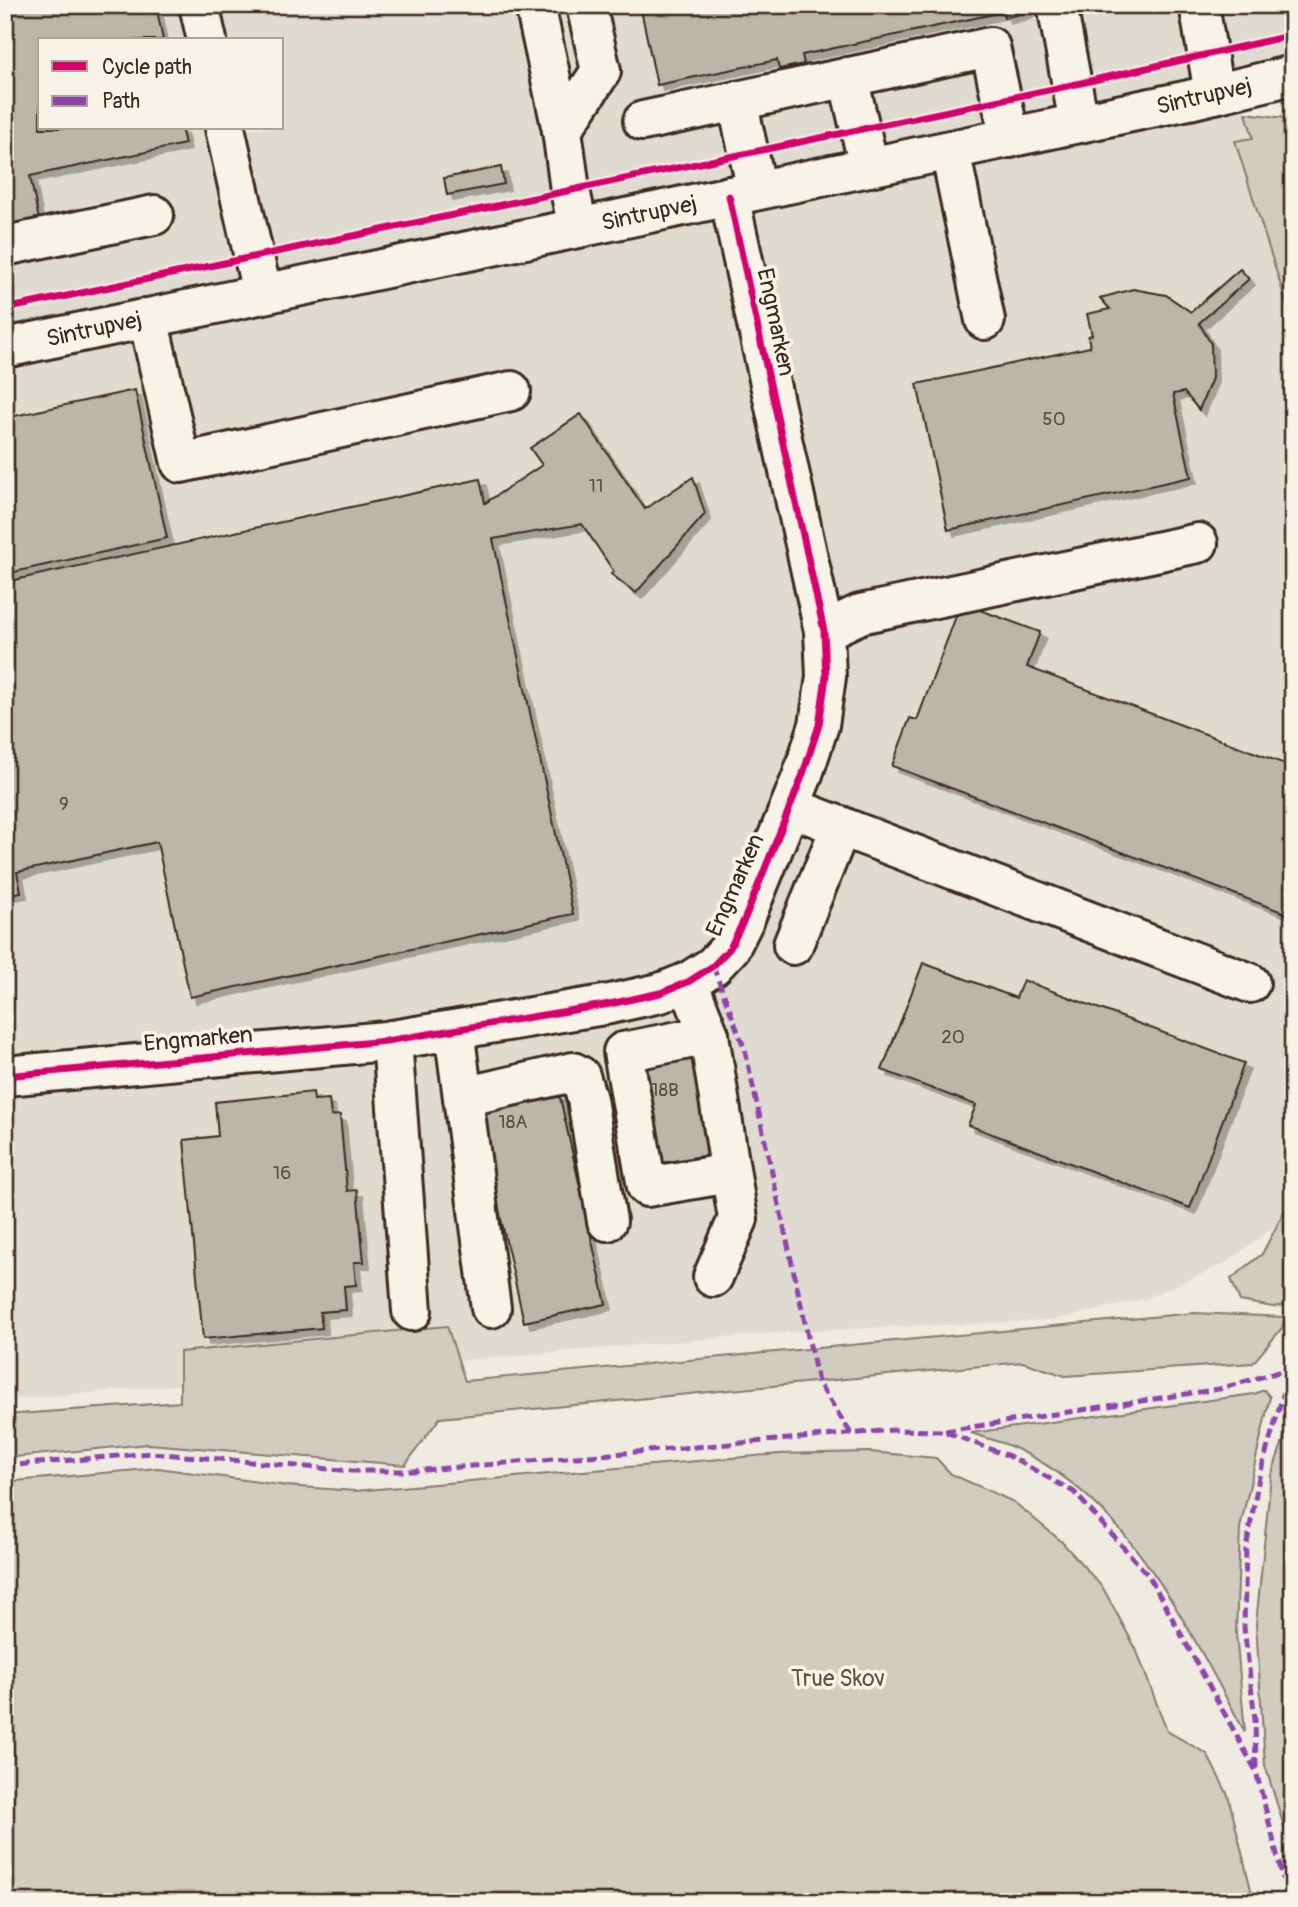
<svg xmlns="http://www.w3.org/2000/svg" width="1298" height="1907" font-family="Pangolin,sans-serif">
<defs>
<filter id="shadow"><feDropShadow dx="6" dy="6" stdDeviation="0" flood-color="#0004"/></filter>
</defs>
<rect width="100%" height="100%" fill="#efebe0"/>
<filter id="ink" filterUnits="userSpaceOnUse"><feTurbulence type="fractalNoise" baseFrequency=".0143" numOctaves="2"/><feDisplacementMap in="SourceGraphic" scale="14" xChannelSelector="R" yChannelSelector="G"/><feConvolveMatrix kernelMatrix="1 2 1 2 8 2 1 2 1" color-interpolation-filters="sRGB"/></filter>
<g filter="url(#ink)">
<path fill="#e0dbd0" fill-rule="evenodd" d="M5 5H1293V75L1238 87 1293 285V1212L1226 1263 1145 1299 1053 1320 801 1331 5 1400ZM40 40H282V128H40Z"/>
<g fill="#d1cbc0" stroke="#867a6f" stroke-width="2">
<path d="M1246 113 1293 119V324L1235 141 1253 138Z"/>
<path d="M1293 1195V1304L1273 1307 1240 1301 1231 1279 1262 1254Z"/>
<path d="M1194 1313 1285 1317 1282 1328 1253 1363 1065 1376 1023 1362 440 1418 405 1465 148 1444 5 1458V1415L180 1402V1352L447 1326 465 1381Z"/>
<path d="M1264 1390 1270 1397 1240 1528 1236 1633 1245 1732C1186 1626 1132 1503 1017 1449 1003 1442 986 1438 971 1433L1254 1394Z"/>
<path d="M1293 1412V1856L1265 1765 1256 1624 1271 1476Z"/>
<path d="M870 1452 936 1458 951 1474 1014 1502 1061 1541 1103 1588 1136 1649 1167 1731 1207 1754 1228 1795 1254 1902H5V1482L158 1468 287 1486 355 1491 779 1454Z"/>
</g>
<g fill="#bdb5aa" stroke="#3b2a1e" stroke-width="2" filter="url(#shadow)">
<path d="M5 5H156L163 40H40V128H181L185 144 30 176 39 220 5 227Z"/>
<path d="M640 5H1026L1027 12 1004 18 1003 12 802 55 804 64 779 69 777 60 657 85Z"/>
<path d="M501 167 504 184 447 195 444 178Z"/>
<path d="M1240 269 1249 279 1199 323 1211 344 1212 378 1199 410 1184 392 1173 394 1191 477 948 530 917 384 1090 347 1088 336 1092 335 1087 314 1110 309 1100 298 1133 289 1166 295 1191 312Z"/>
<path d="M135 390 167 538 5 574V418Z"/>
<path d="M581 414 645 509 693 477 705 514 636 593 611 574 614 572 582 524 493 539 573 914 190 997 157 842 17 872 21 892 5 895V582L480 479 485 503 542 465 530 448Z"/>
<path d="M961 603 1040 632 1027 667 1293 767V916L892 766 910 718 917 720Z"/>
<path d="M923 963 1016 998 1023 980 1244 1063 1190 1208 968 1125 976 1105 882 1070Z"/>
<path d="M692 1052 708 1155 656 1164 639 1061Z"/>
<path d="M313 1092 314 1100 329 1099 331 1116 340 1115 347 1191 357 1190 364 1262H354L356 1285 344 1286 346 1310 320 1312 322 1328 203 1339 184 1140 218 1136 215 1102Z"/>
<path d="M559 1093 606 1304 524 1322 477 1111Z"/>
</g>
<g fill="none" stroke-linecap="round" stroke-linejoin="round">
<g stroke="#3b2a1e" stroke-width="44">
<g id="minor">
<path d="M199 5 207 40"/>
<path d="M535 5 562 130"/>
<path d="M1057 5 1079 123"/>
<path d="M1200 10 1214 94"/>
<path d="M848 77 869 167"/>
<path d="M737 101 757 190"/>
<path d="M643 121 990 47 1010 138"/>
<path d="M225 128 262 293"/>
<path d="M950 150 985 320"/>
<path d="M578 228 570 190 562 130 601 71 586 5"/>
<path d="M5 246 154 215"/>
<path d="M148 318 181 463 511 391"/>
<path d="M5 348 1189 100 1293 75"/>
<path d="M824 631 860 614 1198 543"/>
<path d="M790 807 1250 983"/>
<path d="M793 945 841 826"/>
<path d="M688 982 709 1035 738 1219 713 1277"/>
<path d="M454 1030 491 1308"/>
<path d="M709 1035 623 1052 647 1187 730 1173"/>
<path d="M392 1040 412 1311"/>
<path d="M5 1076 386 1041 610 1004 660 993 688 982 713 966 730 948 745 918 802 777 819 725 826 677 824 631 729 196"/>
<path d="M463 1097 573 1072 580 1076 587 1099 607 1221"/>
</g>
</g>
<use href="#minor" stroke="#f7f3e8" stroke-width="38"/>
<g stroke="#8e44ad" stroke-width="5" stroke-dasharray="10 5" stroke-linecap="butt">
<path d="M713 966 745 1050 818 1382 852 1435"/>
<path d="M945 1431 1219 1389 1289 1369"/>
<path d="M5 1466 152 1453 352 1471H413L894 1430 943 1431 1009 1456 1074 1492 1149 1576 1256 1771 1289 1902"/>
<path d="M1256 1768 1255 1719 1244 1627 1246 1549 1259 1477 1293 1361"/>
</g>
<g stroke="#f7f3e8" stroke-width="11">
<g id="cycleway">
<path d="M5 309 1072 85 1293 35"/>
<path d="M5 1076 386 1041 610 1004 660 993 688 982 713 966 730 948 745 918 802 777 819 725 826 677 824 631 729 196"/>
</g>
</g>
<use href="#cycleway" stroke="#d6006c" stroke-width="7"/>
</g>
</g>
<g text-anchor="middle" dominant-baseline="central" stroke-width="7" stroke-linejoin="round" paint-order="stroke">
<g font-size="19" fill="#5c4d41">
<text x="1054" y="419">50</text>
<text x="596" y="486">11</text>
<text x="64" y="804">9</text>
<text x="953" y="1037">20</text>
<text x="665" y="1090">18B</text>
<text x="513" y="1122">18A</text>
<text x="282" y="1173">16</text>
</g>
<g font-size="23" fill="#3b2a1e" stroke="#f7f3e8">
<text transform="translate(1204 96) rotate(-13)">Sintrupvej</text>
<text transform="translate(649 213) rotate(-12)">Sintrupvej</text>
<text transform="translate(776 322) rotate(78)">Engmarken</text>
<text transform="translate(94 329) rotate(-12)">Sintrupvej</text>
<text transform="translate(735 885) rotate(-66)">Engmarken</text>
<text transform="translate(198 1039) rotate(-5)">Engmarken</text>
</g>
<g font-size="23" fill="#605246" stroke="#f7f3e8">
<text x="838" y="1678">True Skov</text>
</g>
</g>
<rect width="1298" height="1907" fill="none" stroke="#f7f3e8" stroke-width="28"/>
<rect x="14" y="14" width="1270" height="1879" fill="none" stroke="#3b2a1e" stroke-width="2.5" filter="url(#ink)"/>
<rect x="38" y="38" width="245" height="91" fill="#f7f3e8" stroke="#aca397" stroke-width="2"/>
<rect x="52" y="61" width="35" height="10" fill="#d6006c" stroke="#aca397" stroke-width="2"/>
<text x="102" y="74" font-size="21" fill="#3b2a1e">Cycle path</text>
<rect x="52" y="96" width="35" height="10" fill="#8e44ad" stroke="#aca397" stroke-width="2"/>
<text x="102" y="108" font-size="21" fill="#3b2a1e">Path</text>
</svg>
